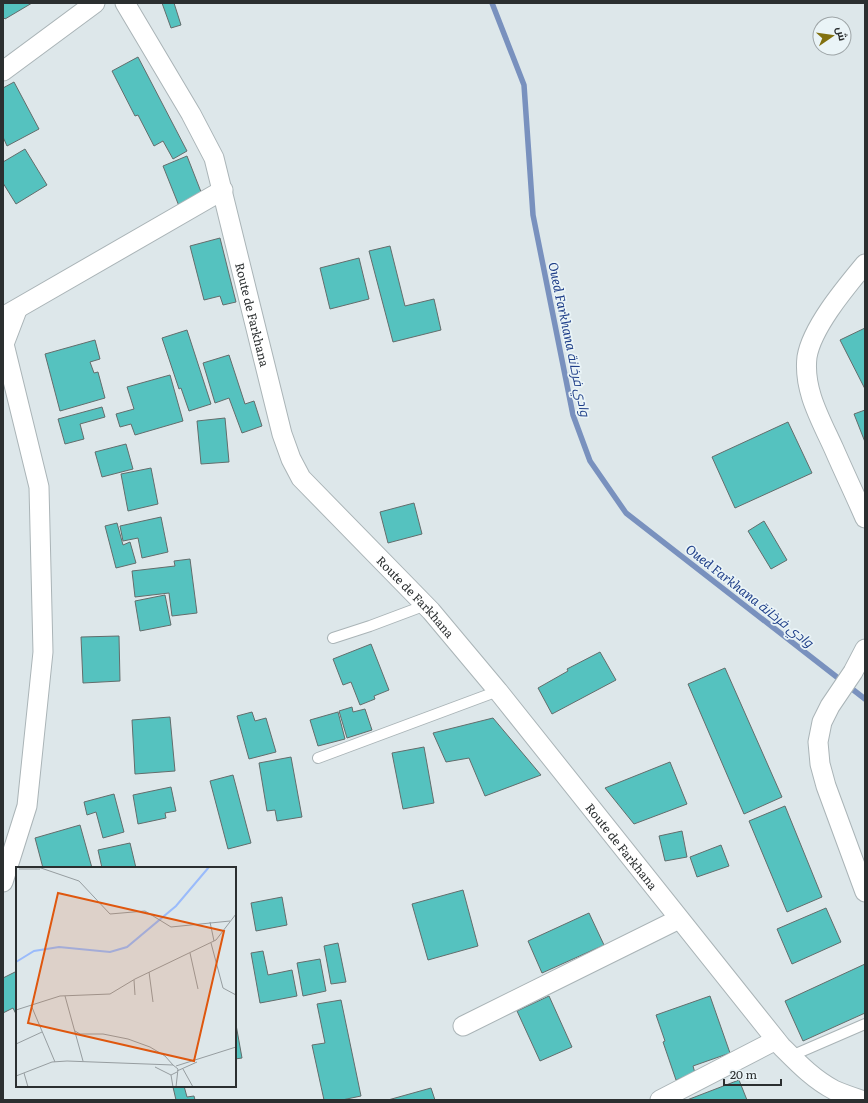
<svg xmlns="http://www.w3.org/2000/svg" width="868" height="1103" font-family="Literata,Cairo,serif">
<rect width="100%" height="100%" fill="#dde7ea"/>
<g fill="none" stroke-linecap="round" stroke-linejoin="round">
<path stroke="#7991be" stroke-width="5.5" d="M492 3 524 85 533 215 573 415 590 461 626 513 865 699"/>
</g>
<g fill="#55c2bf" stroke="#636d6c">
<path d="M3 3H32L5 19 3 17Z"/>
<path d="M162 3H174L181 25 171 28Z"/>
<path d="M138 57 187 151 173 159 163 141 154 146 138 115 135 116 112 71Z"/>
<path d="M14 82 39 129 7 146 3 137V88Z"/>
<path d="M25 149 47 185 16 204 3 183V162Z"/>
<path d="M187 156 203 197 179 206 163 166Z"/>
<path d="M220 238 236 302 223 305 220 296 204 300 190 246Z"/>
<path d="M390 246 405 306 434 299 441 330 393 342 369 251Z"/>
<path d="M359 258 369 299 330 309 320 268Z"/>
<path d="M865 328V389L840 340Z"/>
<path d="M187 330 211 404 189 411 181 388 179 389 162 338Z"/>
<path d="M95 340 100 359 90 362 94 373 98 372 105 398 60 411 45 354Z"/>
<path d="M229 355 245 404 254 401 262 426 242 433 229 398 215 403 203 363Z"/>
<path d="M170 375 183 421 135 435 131 424 120 427 116 414 134 409 127 387Z"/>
<path d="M102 407 105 417 80 424 84 439 65 444 58 419Z"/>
<path d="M865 410V442L854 414Z"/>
<path d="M225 418 229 462 201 464 197 421Z"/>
<path d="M788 422 812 473 735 508 712 457Z"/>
<path d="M126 444 133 469 102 477 95 452Z"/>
<path d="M151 468 158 504 128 511 121 474Z"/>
<path d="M414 503 422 534 388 543 380 512Z"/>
<path d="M161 517 168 552 142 558 138 538 123 541 120 526Z"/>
<path d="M764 521 787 560 771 569 748 531Z"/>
<path d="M117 523 123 545 130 542 136 563 116 568 105 526Z"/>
<path d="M190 559 197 613 172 616 169 593 135 597 132 571 175 566 174 561Z"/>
<path d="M165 595 171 625 140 631 135 601Z"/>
<path d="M119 636 120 681 83 683 81 637Z"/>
<path d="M371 644 389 690 374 696 375 699 360 705 351 682 343 685 333 659Z"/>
<path d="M600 652 616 680 552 714 538 688 568 671 567 669Z"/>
<path d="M725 668 782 797 744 814 688 684Z"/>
<path d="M352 707 353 712 365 709 372 730 347 738 339 711Z"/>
<path d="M252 712 255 721 266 718 276 752 249 759 237 716Z"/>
<path d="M338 712 345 739 318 746 310 720Z"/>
<path d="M170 717 175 771 135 774 132 720Z"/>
<path d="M493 718 541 775 485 796 469 758 446 762 433 733Z"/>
<path d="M424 747 434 803 403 809 392 753Z"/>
<path d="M291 757 302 817 277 821 275 810 267 811 259 763Z"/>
<path d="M670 762 687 804 634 824 605 788Z"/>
<path d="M233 775 251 843 228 849 210 781Z"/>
<path d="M171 787 176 811 165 813 166 818 138 824 133 795Z"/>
<path d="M114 794 124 832 103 838 96 812 87 815 84 802Z"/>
<path d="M785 806 822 897 787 912 749 821Z"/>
<path d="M80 825 92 868H43L35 838Z"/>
<path d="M682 831 687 857 665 861 659 836Z"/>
<path d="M130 843 136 868H102L98 850Z"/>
<path d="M721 845 729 866 697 877 690 857Z"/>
<path d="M463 890 478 946 428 960 412 904Z"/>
<path d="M282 897 287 925 256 931 251 903Z"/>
<path d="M826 908 841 942 792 964 777 929Z"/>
<path d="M589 913 604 945 542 973 528 941Z"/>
<path d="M338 943 346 982 331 984 324 946Z"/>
<path d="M263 951 268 975 292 970 297 996 260 1003 251 953Z"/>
<path d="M320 959 326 991 303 996 297 963Z"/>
<path d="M865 964V1013L803 1041 785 1001Z"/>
<path d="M17 971V1016L13 1008 3 1013V978Z"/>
<path d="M549 996 572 1047 540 1061 517 1011Z"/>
<path d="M710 996 730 1053 693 1066 695 1073 676 1080 663 1042 665 1041 656 1015Z"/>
<path d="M341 1000 361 1096 342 1100H324L312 1045 325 1043 317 1004Z"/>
<path d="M235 1019 242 1058 235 1059Z"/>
<path d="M739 1080 747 1100H687Z"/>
<path d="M184 1086 187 1097 194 1096 195 1100H176L173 1087Z"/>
<path d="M431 1088 435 1100H388Z"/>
</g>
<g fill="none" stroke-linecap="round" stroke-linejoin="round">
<g stroke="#aab4b7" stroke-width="12">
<g id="lane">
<path d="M333 638 370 626 426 605"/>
<path d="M318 758 498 691"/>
<path d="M791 1056 865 1024"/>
</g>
</g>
<g stroke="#aab4b7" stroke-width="21">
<g id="street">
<path id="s1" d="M125 3 191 114 214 158 282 434 291 459 301 478 431 611 498 691 781 1046C797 1062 813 1079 834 1090 843 1094 852 1097 861 1100"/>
<path d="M3 71 95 3"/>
<path d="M865 264C846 287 812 327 807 357 803 390 821 420 834 449 844 472 855 495 865 518"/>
<path d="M6 315 223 190"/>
<path d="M865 649 853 672 830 706 822 722 818 742 820 764 826 786 865 892"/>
<path d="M3 882 27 806 43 652 39 487 4 344 17 310"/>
<path d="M463 1026 679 919"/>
<path d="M660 1100 776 1040"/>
</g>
</g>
<use href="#lane" stroke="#fff" stroke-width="10"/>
<use href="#street" stroke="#fff" stroke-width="19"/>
</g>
<g text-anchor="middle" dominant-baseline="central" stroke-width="3.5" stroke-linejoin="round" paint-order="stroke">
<g font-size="12" fill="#2b2f30" stroke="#eaf4f7">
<text stroke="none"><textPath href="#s1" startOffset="340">Route de Farkhana</textPath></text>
<text stroke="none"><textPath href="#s1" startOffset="676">Route de Farkhana</textPath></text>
<text stroke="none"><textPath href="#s1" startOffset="1000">Route de Farkhana</textPath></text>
</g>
<g font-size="13" font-style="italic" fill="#1e3e88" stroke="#eaf4f7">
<text transform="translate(570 339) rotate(78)">Oued Farkhana وادي فرخانة</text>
<text transform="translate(750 595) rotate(38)">Oued Farkhana وادي فرخانة</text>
</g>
</g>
<g transform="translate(16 867)">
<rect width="220" height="220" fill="#dde7ea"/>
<path fill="none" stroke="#9abbfb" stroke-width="2" d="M0 95 18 84 43 80 94 85 111 80 160 39 193 0"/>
<path fill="none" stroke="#969da0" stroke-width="1" d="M22 0 63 14 94 47 129 44 155 60 214 54M3 2H24M194 55 198 74M195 76 207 121 220 128M174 86 182 122M133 105 137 135M118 113 119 128M49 129 67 194M15 138 39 195M0 143 44 129 94 127 119 112 200 73 220 47M59 164 64 167H87L112 172 134 180 149 189 157 198M0 177 26 165M160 199 220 180M139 200 155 208 161 205M167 202 177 220M161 204 181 195M8 206 12 220M155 208 157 220M0 209 36 195 51 194 157 198 162 202 160 220"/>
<path fill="#df570e" fill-opacity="0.15" stroke="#df570e" stroke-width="2" d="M42 26 208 64 178 194 12 156Z"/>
<rect width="220" height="220" fill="none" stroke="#2b2f30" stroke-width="2"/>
</g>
<rect width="868" height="1103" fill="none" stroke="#2b2f30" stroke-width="8"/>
<g transform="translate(832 36) rotate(77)"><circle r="19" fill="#eaf4f7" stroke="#9ea5a7"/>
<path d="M0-3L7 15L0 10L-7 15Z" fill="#827110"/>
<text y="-6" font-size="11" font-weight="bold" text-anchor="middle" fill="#2b2f30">ش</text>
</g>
<path d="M724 1079v6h57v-6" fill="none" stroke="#2b2f30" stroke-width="2"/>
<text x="730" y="1079" font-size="12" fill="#2b2f30" stroke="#eaf4f7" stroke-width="3" paint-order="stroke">20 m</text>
</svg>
